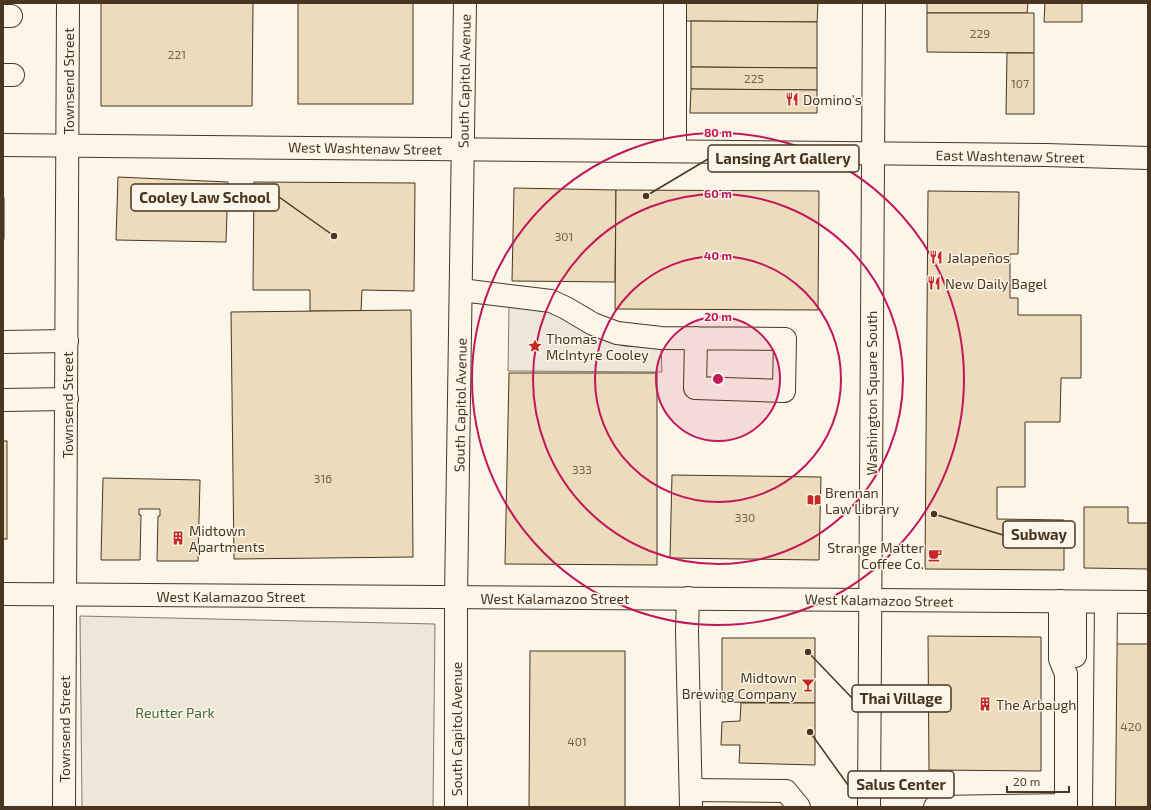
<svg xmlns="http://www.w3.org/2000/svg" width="1151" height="810" font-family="'Exo 2',sans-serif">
<rect width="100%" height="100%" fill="#fbf6e9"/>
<g fill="#ede6d9" stroke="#887966">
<path d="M509 307 545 308 587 333 624 346 661 348 662 372 508 371Z"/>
<path d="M80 616 435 624 433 807H82Z"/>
</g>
<g fill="#ecdcbc" stroke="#4a3520">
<path d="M101 3H253L252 106H101Z"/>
<rect x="298" y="3" width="115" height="101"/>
<path d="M683 3H818L817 22 683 21Z"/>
<path d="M927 3H1028L1027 13H927Z"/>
<path d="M1045 3H1082V22H1044Z"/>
<path d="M927 13H1034V53L927 52Z"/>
<path d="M691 21 817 22V68L691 67Z"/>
<path d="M1007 53H1034V114H1006Z"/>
<path d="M691 67 817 68V90L691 89Z"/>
<path d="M691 89 817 90V113H690Z"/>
<path d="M118 177 228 182 226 242 116 240Z"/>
<path d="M254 182 415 183 414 291 362 290 361 311H310V290H253Z"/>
<path d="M514 188 616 190 615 282 512 281Z"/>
<path d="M616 190 819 191 818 310 615 309Z"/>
<path d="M928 191 1019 192 1018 254H1010V298H1018V315H1081V378H1061L1060 422H1025V487H997V519L1064 520V570L925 569Z"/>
<rect x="3" y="198" width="1" height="41"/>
<path d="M411 310 413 557 234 559 231 312Z"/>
<path d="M509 373H657V565L505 564Z"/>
<rect x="3" y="441" width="4" height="98"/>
<path d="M672 475 821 477 819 560 670 558Z"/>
<path d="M103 478 200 480 198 561H157L158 516H160V509H139V515H141L140 560H101Z"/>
<path d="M1084 507H1128V523H1148V569L1084 568Z"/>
<path d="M928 636 1041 637V771L929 770Z"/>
<path d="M722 638H815V703L722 702Z"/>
<path d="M1115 644H1148V807H1114Z"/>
<path d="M530 651H625V807H529Z"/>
<path d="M741 703H815V765L739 763 740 745H721L722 722 740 721Z"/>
</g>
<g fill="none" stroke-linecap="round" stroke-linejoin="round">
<g stroke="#4a3520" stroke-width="24">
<g id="minor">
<path d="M675 3V151"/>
<path d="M3 16H11"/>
<path d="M3 75H13"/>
<path d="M3 145 1046 155 1148 158"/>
<path d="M461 290 551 301 566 308 593 324 617 333 661 338 785 339 784 391 695 388 696 338"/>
<path d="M3 342 67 341"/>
<path d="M3 400 67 399"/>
<path d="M3 594 1148 602"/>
<path d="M688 598 687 631 691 807"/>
<path d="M1075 656V602"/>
<path d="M691 790 786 791 799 807"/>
<path d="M64 807 68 3"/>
<path d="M456 807V597L465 3"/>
<path d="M869 807 874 3"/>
<path d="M935 807 1066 805V674L1060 659V601"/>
<path d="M1104 807 1106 602"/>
</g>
</g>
<use href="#minor" stroke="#fbf6e9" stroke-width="22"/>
</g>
<circle cx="718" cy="379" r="62" fill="#c2185b" fill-opacity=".12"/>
<g fill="none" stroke="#c2185b" stroke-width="2">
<circle cx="718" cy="379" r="62"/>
<circle cx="718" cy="379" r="123"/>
<circle cx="718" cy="379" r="185"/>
<circle cx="718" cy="379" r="246"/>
</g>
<defs>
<g id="restaurant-bare" transform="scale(1.08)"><path d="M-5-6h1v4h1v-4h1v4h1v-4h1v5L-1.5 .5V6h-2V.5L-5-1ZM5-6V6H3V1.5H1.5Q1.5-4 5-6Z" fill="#c62828" stroke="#fbf6e9" stroke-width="2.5" paint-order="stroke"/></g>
<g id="sight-bare" transform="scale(1.08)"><path d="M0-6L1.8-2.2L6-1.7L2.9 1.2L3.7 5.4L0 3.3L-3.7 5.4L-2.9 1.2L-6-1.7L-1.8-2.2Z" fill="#c62828" stroke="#fbf6e9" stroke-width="2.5" paint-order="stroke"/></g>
<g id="library-bare" transform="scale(1.08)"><path d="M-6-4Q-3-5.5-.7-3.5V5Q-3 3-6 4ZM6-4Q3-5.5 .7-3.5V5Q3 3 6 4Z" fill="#c62828" stroke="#fbf6e9" stroke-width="2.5" paint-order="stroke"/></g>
<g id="building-bare" transform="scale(1.08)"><path d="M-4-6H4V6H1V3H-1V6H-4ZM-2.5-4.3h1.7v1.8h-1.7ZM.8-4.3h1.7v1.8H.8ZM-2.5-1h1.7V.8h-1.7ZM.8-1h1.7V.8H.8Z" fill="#c62828" stroke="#fbf6e9" stroke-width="2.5" paint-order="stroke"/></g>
<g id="cafe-bare" transform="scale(1.08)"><path d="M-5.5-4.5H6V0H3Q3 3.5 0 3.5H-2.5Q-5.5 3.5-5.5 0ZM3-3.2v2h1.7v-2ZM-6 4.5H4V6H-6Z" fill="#c62828" stroke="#fbf6e9" stroke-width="2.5" paint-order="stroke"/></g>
<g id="bar-bare" transform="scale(1.08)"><path d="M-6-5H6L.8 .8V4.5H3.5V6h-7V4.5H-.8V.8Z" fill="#c62828" stroke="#fbf6e9" stroke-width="2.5" paint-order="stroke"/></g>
</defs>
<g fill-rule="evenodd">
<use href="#restaurant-bare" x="792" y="99"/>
<use href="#restaurant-bare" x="936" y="257"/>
<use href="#restaurant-bare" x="934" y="283"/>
<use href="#sight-bare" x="535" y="346"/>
<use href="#library-bare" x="814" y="500"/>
<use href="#building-bare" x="178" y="538"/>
<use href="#cafe-bare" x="935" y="555"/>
<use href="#bar-bare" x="808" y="685"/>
<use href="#building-bare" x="985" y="704"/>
</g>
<g text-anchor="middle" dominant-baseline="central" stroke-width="3" stroke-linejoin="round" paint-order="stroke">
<g font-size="12" fill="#725f47">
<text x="980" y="33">229</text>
<text x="177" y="54">221</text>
<text x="754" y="78">225</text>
<text x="1020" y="83">107</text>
<text x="564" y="236">301</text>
<text x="582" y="469">333</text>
<text x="323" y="478">316</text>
<text x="745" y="517">330</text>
<text x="1131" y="726">420</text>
<text x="577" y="741">401</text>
</g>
<g font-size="14" fill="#4a3520" stroke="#fbf6e9">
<text transform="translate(68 81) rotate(-90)">Townsend Street</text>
<text transform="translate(464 81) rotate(-89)">South Capitol Avenue</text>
<text transform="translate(365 148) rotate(1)">West Washtenaw Street</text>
<text transform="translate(1010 156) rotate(1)">East Washtenaw Street</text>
<text transform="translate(871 393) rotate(-90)">Washington Square South</text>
<text transform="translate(67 405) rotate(-90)">Townsend Street</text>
<text transform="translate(460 405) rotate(-89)">South Capitol Avenue</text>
<text x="231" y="596">West Kalamazoo Street</text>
<text x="555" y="598">West Kalamazoo Street</text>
<text transform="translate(879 600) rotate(1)">West Kalamazoo Street</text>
<text transform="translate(64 729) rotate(-90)">Townsend Street</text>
<text transform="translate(456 729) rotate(-90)">South Capitol Avenue</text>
</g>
<g font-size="14" fill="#4a3520" stroke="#fbf6e9" text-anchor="start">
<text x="803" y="99">Domino's</text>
<text x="947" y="257">Jalapeños</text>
<text x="945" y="283">New Daily Bagel</text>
<text x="546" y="338">Thomas<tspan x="546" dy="16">McIntyre Cooley</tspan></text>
<text x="825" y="492">Brennan<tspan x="825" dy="16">Law Library</tspan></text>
<text x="189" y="530">Midtown<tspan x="189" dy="16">Apartments</tspan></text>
<text x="924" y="547" text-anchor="end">Strange Matter<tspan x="924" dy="16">Coffee Co.</tspan></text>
<text x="797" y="677" text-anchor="end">Midtown<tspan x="797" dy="16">Brewing Company</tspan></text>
<text x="996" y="704">The Arbaugh</text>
</g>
<g font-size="14" fill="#436837" stroke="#fbf6e9">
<text x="175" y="712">Reutter Park</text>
</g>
</g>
<circle cx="718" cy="379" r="6" fill="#c2185b" stroke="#fbf6e9" stroke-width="2"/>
<g font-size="12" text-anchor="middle" font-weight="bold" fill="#c2185b" stroke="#fbf6e9" stroke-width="3" stroke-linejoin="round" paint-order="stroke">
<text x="718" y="137">80 m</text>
<text x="718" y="198">60 m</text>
<text x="718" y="260">40 m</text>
<text x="718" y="321">20 m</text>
</g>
<path fill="none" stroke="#4a3520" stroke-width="1.5" d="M646 196L708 159M334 236L279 197M934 514L1003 535M808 652L852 698M810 732L848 785"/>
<g fill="#4a3520" stroke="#fbf6e9" stroke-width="1.5">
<circle cx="646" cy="196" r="4"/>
<circle cx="334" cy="236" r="4"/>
<circle cx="934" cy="514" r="4"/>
<circle cx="808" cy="652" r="4"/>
<circle cx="810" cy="732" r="4"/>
</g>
<g fill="#fbf6e9" stroke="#4a3520" stroke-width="1.5">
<rect x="708" y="145" width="151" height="27" rx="4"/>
<rect x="131" y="184" width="148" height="27" rx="4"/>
<rect x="1003" y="521" width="72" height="27" rx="4"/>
<rect x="852" y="685" width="99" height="27" rx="4"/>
<rect x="848" y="771" width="106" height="27" rx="4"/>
</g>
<g font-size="15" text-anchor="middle" font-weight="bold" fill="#4a3520">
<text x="783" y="164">Lansing Art Gallery</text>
<text x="205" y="203">Cooley Law School</text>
<text x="1039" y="540">Subway</text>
<text x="901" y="704">Thai Village</text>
<text x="901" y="790">Salus Center</text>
</g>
<rect width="1151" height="810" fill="none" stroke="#4a3520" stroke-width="8"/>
<path d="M1007 786v6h62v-6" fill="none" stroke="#4a3520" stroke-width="2"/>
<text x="1013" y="786" font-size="12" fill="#4a3520" stroke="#fbf6e9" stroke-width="3" paint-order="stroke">20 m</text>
</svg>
